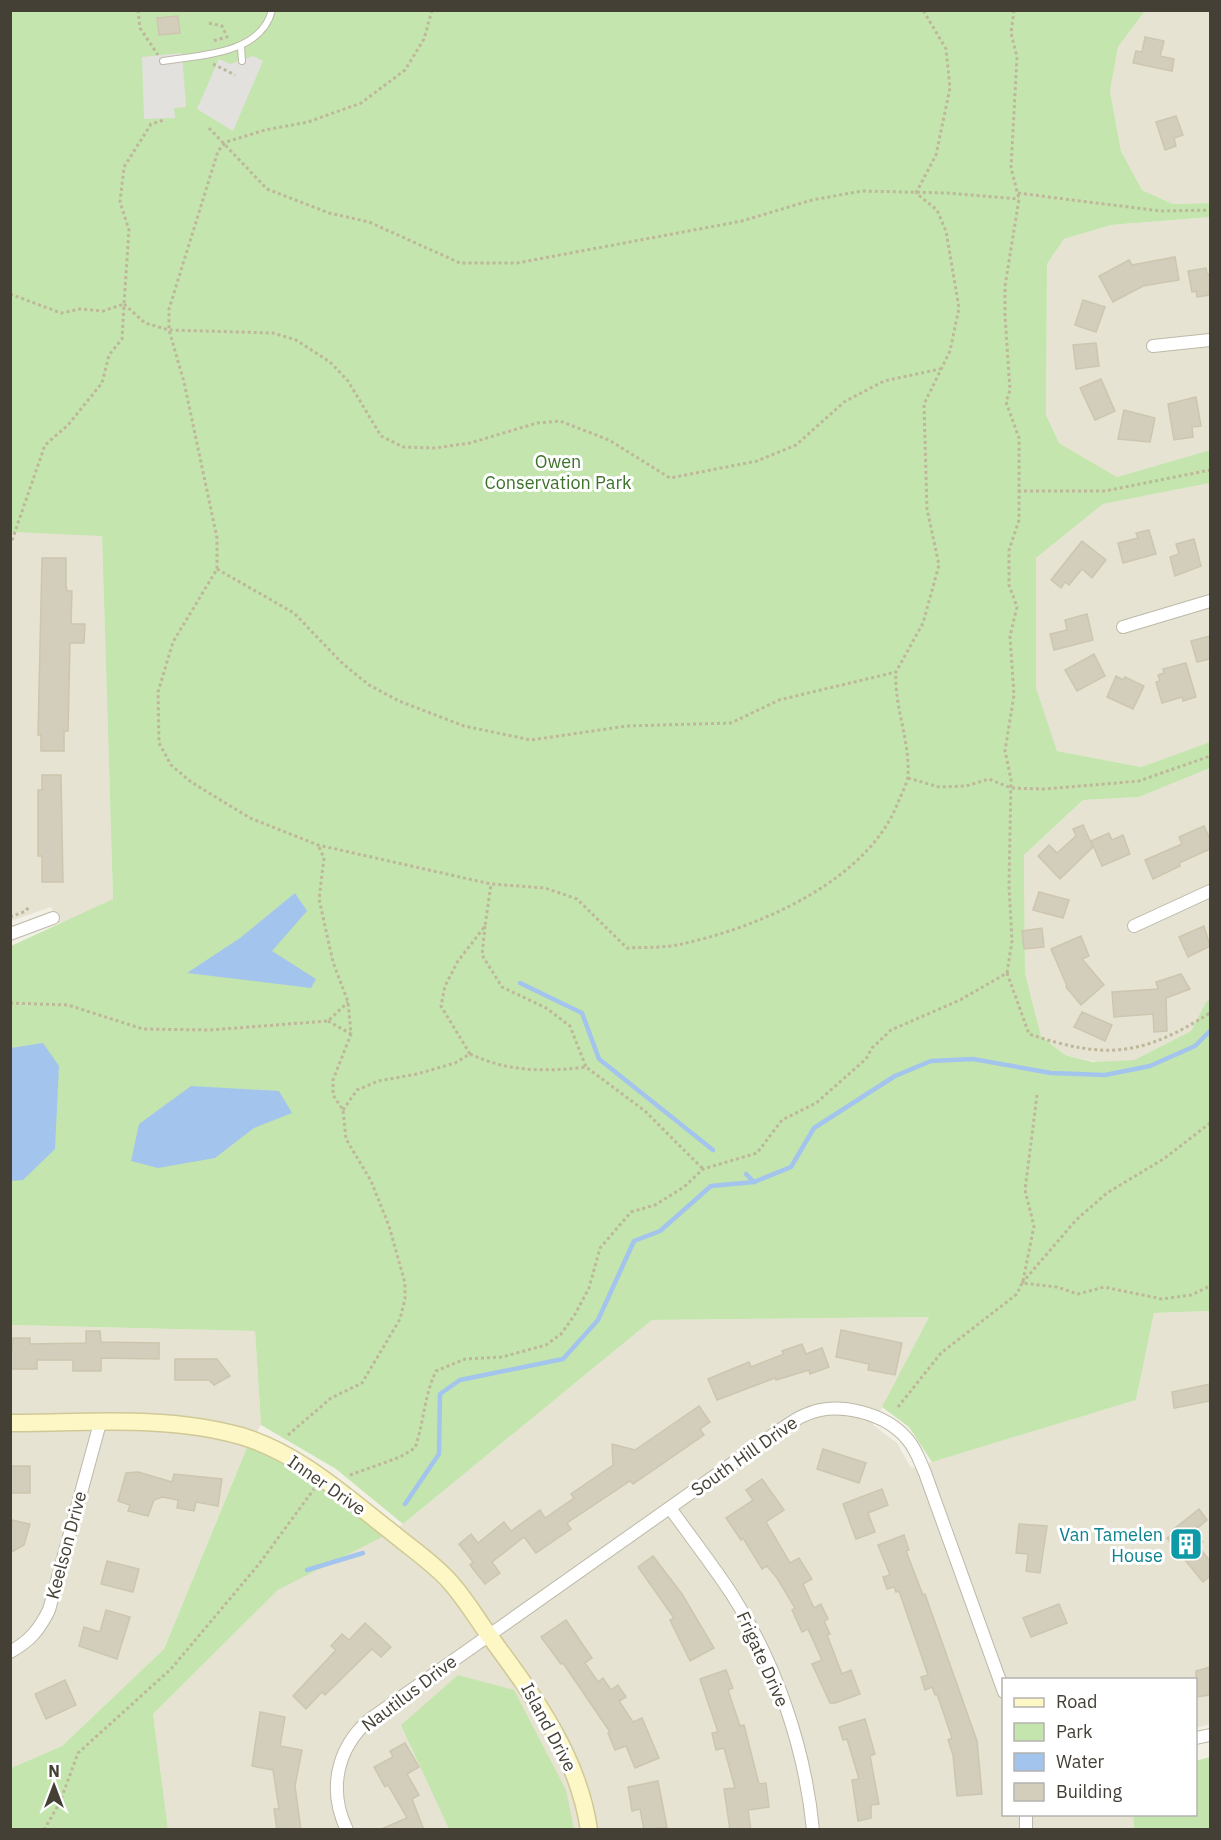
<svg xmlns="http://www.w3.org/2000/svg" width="1221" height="1840" font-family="'IBM Plex Sans',sans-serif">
<rect width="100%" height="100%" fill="#f2f0e5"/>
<g fill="#e6e3d3">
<path d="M1145 11H1210V203L1173 204 1142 190 1121 151 1110 91 1118 47Z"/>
<path d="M1210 217V450L1117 477 1059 443 1046 415 1047 264 1064 239 1111 225Z"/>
<path d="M1210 483V742L1141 767 1057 751 1036 689V558L1103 504Z"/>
<path d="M11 532 102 535 113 900 59 924 51 907 11 921Z"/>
<path d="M1210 768V1000L1206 1002 1191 1031 1134 1060 1098 1062 1065 1055 1041 1036 1025 973 1024 855 1083 800 1139 797Z"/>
<path d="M1210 1311V1724L1196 1728V1680H1004V1814L1133 1815 1134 1829H168L153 1714 278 1590 403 1524 652 1320 929 1317 873 1425 897 1443 911 1468 1136 1400 1154 1313Z"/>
<path d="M11 1325 255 1331 261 1425 244 1454 164 1649 62 1746 11 1768Z"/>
</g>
<g fill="#c5e5af">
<path d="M11 11H1145L1118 47 1110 91 1121 151 1142 190 1173 204 1210 203V217L1111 225 1064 239 1047 264 1046 415 1059 443 1117 477 1210 450V483L1103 504 1036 558V688L1057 751 1141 767 1210 742V768L1139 797 1083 800 1024 855 1025 973 1041 1036 1065 1055 1093 1062 1134 1060 1191 1031 1206 1002 1210 1000V1311L1154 1313 1136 1400 932 1462 909 1427 882 1407 929 1317 652 1320 403 1524 336 1469 261 1425 255 1331 11 1325V946L113 899 102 536 11 532Z"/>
<path d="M250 1440 392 1532 278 1590 153 1714 168 1829 11 1830V1768L62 1746 164 1649Z"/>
<path d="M458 1675 514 1690 566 1790 574 1829H449L401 1725Z"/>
<path d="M1210 1757V1829H1134L1133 1815 1196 1814V1761Z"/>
</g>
<g fill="#e3e1dd">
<path d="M182 53 186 107 174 108 175 118 144 119 142 57Z"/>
<path d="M253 56 263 61 233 131 197 109 219 59 230 64Z"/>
</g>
<g fill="#a3c4ed">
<path d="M295 893 307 911 272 951 316 979 311 988 187 973 240 938Z"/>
<path d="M43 1043 59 1066 55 1149 23 1180 11 1181V1048Z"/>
<path d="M191 1086 279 1091 292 1113 254 1128 215 1158 158 1168 131 1161 139 1124Z"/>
</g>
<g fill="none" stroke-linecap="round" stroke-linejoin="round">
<g stroke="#a3c4ed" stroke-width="4.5">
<path d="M520 983 582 1013 599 1059 713 1150"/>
<path d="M746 1174 754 1182"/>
<path d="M405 1504 439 1454 440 1394 460 1380 563 1359 598 1320 634 1241 660 1231 711 1186 754 1182 791 1167 814 1128 895 1076 931 1061 973 1059 1051 1073 1105 1075 1150 1066 1195 1046 1210 1031"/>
<path d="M307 1570 363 1553"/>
</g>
</g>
<g fill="#d3cdbb" stroke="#cdc6af" stroke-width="1.5">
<path d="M178 16 180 33 159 35 157 18Z"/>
<path d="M1145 37 1164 41 1160 56 1174 59 1172 71 1133 63 1136 51 1142 52Z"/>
<path d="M1176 116 1183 135 1174 138 1176 146 1165 150 1156 122Z"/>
<path d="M1175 257 1179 280 1143 286 1113 302 1099 276 1129 260 1132 265Z"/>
<path d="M1206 268 1207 274H1210V295L1197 297 1196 291 1192 292 1188 271Z"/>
<path d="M1083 300 1105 307 1096 332 1075 325Z"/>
<path d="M1096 343 1099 366 1076 369 1073 345Z"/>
<path d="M1101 379 1115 411 1095 420 1080 388Z"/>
<path d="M1196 397 1201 426 1192 427 1193 437 1174 440 1168 404Z"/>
<path d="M1124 410 1155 418 1150 442 1118 439Z"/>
<path d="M1149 530 1156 554 1123 563 1118 543 1138 538 1136 533Z"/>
<path d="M1194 539 1201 566 1175 576 1170 557 1179 554 1176 544Z"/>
<path d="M1082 541 1106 560 1092 578 1082 569 1069 585 1065 582 1061 588 1051 580Z"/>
<path d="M42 558H66V586L67 591H72L71 624H85L84 643H70L68 731H64V751H41V735H38Z"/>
<path d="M1087 614 1093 640 1054 650 1050 634 1067 630 1065 620Z"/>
<path d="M1210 636V659L1197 662 1191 641Z"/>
<path d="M1094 654 1105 676 1077 691 1065 670Z"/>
<path d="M1186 663 1196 697 1183 701 1182 697 1162 703 1156 682 1160 681 1158 675 1164 673 1163 669Z"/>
<path d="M1116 676 1123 680 1125 677 1144 686 1133 709 1107 697Z"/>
<path d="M42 775H61L63 882H42V856H38V790H42Z"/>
<path d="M1083 825 1093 847 1060 879 1038 856 1049 845 1057 853 1076 836 1073 829Z"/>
<path d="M1204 826 1210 839V849L1179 863 1180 866 1153 879 1145 860 1182 844 1179 837Z"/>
<path d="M1109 833 1112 840 1123 835 1130 854 1102 866 1091 841Z"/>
<path d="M1039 892 1069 900 1063 918 1033 910Z"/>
<path d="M1204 926 1210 946 1188 957 1179 937Z"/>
<path d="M1042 928 1044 947 1024 949 1022 931Z"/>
<path d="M1081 936 1089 956 1082 959 1104 985 1081 1005 1066 987 1067 986 1051 949Z"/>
<path d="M1181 974 1190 989 1166 998 1167 1031 1154 1032 1153 1014 1114 1017 1112 992 1158 989 1156 982Z"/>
<path d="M1082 1012 1112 1025 1105 1041 1074 1027Z"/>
<path d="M841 1330 902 1343 895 1375 868 1370 869 1364 836 1357Z"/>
<path d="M86 1331H100L101 1342 159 1343V1359L101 1358V1371H73V1360H37V1369H10L13 1338H30V1344L86 1343Z"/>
<path d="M802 1344 806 1354 822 1348 829 1367 810 1374 809 1370 776 1380 775 1378 717 1400 708 1379 749 1362 751 1367 784 1354 782 1351Z"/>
<path d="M175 1359H217L230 1376 214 1385 209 1380H175Z"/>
<path d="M1210 1384V1401L1174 1408 1172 1392Z"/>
<path d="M699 1406 710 1422 700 1429 704 1435 633 1484 630 1481 567 1523 571 1529 536 1553 524 1537 492 1562 500 1573 485 1584 470 1565 473 1562 459 1544 471 1534 478 1543 504 1522 511 1531 540 1510 545 1518 574 1498 571 1494 613 1465 612 1444 635 1450Z"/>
<path d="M823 1449 866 1463 859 1483 817 1469Z"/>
<rect x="10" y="1466" width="20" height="27"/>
<path d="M138 1472 172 1482 174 1474 222 1479 218 1506 196 1502 194 1511 177 1508 178 1500 162 1497 154 1500 148 1516 128 1511 130 1505 118 1501 126 1473Z"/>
<path d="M762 1479 784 1510 766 1522 790 1563 799 1558 812 1579 803 1584 814 1608 821 1604 828 1619 824 1621 830 1634 827 1635 842 1674 851 1670 860 1694 835 1703H830L812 1664 822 1660 808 1629 802 1632 792 1610 795 1608 777 1578 767 1566 762 1569 743 1538 741 1540 726 1518 753 1500 746 1490Z"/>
<path d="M882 1489 888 1505 868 1513 875 1532 856 1539 843 1504Z"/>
<path d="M1199 1509 1207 1520 1194 1531 1203 1542 1198 1546 1210 1561V1576L1203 1582 1167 1538 1176 1531 1174 1529Z"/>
<path d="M12 1520 30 1524 24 1545 10 1553Z"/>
<path d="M1019 1524 1047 1526 1040 1573 1026 1571 1028 1554 1016 1553Z"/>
<path d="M904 1535 909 1550 906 1551 923 1595 925 1594 977 1741 982 1794 957 1796 953 1755 948 1740 952 1738 937 1694 935 1695 932 1687 925 1690 921 1677 928 1675 899 1591 896 1592 894 1587 887 1589 883 1577 890 1575 878 1545Z"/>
<path d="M653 1556 682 1594 714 1648 690 1661 670 1620 674 1618 638 1567Z"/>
<path d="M107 1561 139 1569 133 1592 101 1584Z"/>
<path d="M1059 1604 1067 1623 1031 1637 1023 1618Z"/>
<path d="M106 1610 130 1617 117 1659 79 1646 84 1627 100 1632Z"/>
<path d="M566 1620 592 1658 585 1663 598 1682 603 1678 611 1690 618 1685 626 1697 619 1701 633 1722 642 1718 659 1758 635 1768 626 1746 615 1750 608 1733 610 1732 563 1663 561 1664 541 1637Z"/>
<path d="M365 1623 391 1647 381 1657 372 1649 325 1695 322 1692 306 1709 293 1696 336 1650 331 1646 342 1634 349 1640Z"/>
<path d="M1210 1667V1695L1196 1697V1671Z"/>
<path d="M726 1670 733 1688 728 1690 740 1726 744 1725 759 1784 766 1783 769 1807 748 1810 751 1830H730L724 1789 735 1788 724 1748 716 1750 712 1733 718 1732 700 1679Z"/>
<path d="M65 1680 76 1705 46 1719 35 1694Z"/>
<path d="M260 1712 285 1717 280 1746 302 1750 295 1786 301 1830H277L274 1809H279L273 1770 252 1766Z"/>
<path d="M865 1719 875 1754 870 1756 879 1804 871 1805V1818L858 1821 852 1780 859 1779 847 1739 843 1740 839 1727Z"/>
<path d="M405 1743 419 1767 407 1774 419 1795 412 1799 424 1830H379L407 1818 388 1785 385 1787 374 1767 393 1757 390 1751Z"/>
<path d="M658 1781 667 1827 644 1830 640 1809 632 1811 628 1787Z"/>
</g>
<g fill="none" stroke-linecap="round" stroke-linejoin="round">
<g stroke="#bdb9a8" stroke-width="8">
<g id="lane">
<path d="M241 47 242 61"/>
<path d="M163 61C199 55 261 55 272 10"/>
</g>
</g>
<g stroke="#bdb9a8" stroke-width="14">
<g id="street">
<path d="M1153 346 1210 340"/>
<path d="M1123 627 1210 601"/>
<path d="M1134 926 1210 891"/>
<path d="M10 934 53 918"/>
<path d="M670 1508C690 1536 712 1564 731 1593 776 1663 805 1747 813 1830"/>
<path d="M10 1652C30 1641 39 1630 49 1610L100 1423"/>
<path d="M1196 1738 1210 1735"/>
<path d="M347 1830C328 1791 336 1749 369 1720L777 1432C786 1426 795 1419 805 1415 837 1400 886 1413 908 1440 916 1449 920 1462 925 1473L1004 1692"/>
<path d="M1026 1830V1814"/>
</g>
</g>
<g stroke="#d0c997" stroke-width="19">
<path id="secondary" d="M10 1423C87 1423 167 1415 241 1436 298 1453 343 1494 389 1530 409 1547 434 1563 451 1583 465 1599 476 1617 488 1634 532 1694 578 1754 589 1830"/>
</g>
<g stroke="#beb79a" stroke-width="3" stroke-dasharray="3 3" stroke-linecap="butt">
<path d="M138 10 140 28 158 55"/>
<path d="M432 10 424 39 405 70 361 103 308 122 265 130 226 142 218 151 169 309V330L184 382 217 538V569L173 642 158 692 159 743 171 765 191 782 250 818 318 845 491 884 545 888 577 899 627 948C644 947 662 948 677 945 755 929 865 883 897 805 900 796 907 785 908 776 910 740 894 707 896 672"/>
<path d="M209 23 222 26 227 37 212 41"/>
<path d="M213 64 235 75"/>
<path d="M209 128 267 189 329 213 369 222 460 263H517L742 221 812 200 862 191 946 193 1019 199"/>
<path d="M916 193 936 155 950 88 946 49 923 10"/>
<path d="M1018 193 1049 197"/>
<path d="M1048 197 1161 211 1210 210"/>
<path d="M10 294 61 313 80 309 103 311 124 304 129 230 120 202 124 167 151 124 164 120"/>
<path d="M1018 491H1105L1210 470"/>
<path d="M10 546 45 445 68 425 102 383 109 355 122 339 124 304 145 323 169 330 273 333 296 340 330 362 348 381 381 436 403 447 435 448 470 443 537 423 560 421 609 440 670 478 757 461 796 445 844 402 884 381 940 369"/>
<path d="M217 569 294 613 342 663 369 685 399 701 464 726 531 740 627 726 731 723 779 700 896 672 923 623 939 565 927 509 924 404 950 351 959 308 946 231 937 210 916 193"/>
<path d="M908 778 939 787 966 786 989 779 1011 788 1044 789 1139 781 1210 756"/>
<path d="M10 917 26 911 29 906"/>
<path d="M485 926 482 955 502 987 546 1008 570 1026 586 1067"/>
<path d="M1007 973 1029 1034C1106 1060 1142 1056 1210 1013"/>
<path d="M10 1003 68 1005 143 1029 210 1030 328 1021 348 1002"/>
<path d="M328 1021 351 1034"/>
<path d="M470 1054C509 1072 544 1072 586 1067L645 1111 703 1169"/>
<path d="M343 1110 357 1090 378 1081 417 1074 455 1063 470 1054 441 1006 445 986 458 961 485 926 491 884"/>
<path d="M1023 1281 1034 1226 1025 1190 1037 1095"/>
<path d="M1022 1283 1076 1220 1107 1193 1165 1158 1210 1123"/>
<path d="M898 1407 941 1353 1017 1294 1022 1283 1057 1287 1078 1294 1104 1287 1162 1299 1191 1295 1210 1286"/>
<path d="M288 1435 331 1398 362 1383 400 1319 405 1299V1283L389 1226 371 1181 346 1139 343 1110 333 1095V1080L351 1034 348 1002 333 962 319 899 324 858 318 845"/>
<path d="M350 1475 400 1457 415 1448C424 1422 424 1396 436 1371L465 1359 502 1357 546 1345 561 1334 574 1316 589 1288 600 1248 631 1212 655 1205 684 1187 703 1169 757 1153 782 1120 816 1103 866 1059 872 1048 891 1030 960 1000 1007 973 1012 941 1009 886 1011 779 1005 751 1014 695 1010 636 1017 607 1009 585V550L1019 520V438L1006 402 1010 390 1005 316V286L1019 199 1011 168 1017 57 1011 33 1014 10"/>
<path d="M44 1830 60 1802 78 1753 171 1669 259 1564 314 1489"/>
</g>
<use href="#lane" stroke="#fff" stroke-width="6"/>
<use href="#street" stroke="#fff" stroke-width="12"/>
<use href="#secondary" stroke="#fcf7c5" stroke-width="16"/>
</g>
<defs>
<g id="building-square" transform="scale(1.725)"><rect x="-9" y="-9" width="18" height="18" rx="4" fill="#0f9aa8" stroke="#fff"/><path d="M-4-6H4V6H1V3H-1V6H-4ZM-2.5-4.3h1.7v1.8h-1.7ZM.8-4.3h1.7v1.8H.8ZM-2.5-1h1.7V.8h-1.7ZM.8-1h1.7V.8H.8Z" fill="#fff"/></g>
</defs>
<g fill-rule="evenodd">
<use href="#building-square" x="1186" y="1544"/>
</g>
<g text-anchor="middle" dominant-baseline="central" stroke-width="6" stroke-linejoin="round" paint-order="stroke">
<g font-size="18" fill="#3c732b" stroke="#fff">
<text x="558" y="461">Owen<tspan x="558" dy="21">Conservation Park</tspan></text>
</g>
<g font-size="18" fill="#444035" stroke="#fff">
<text transform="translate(744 1456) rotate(-35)">South Hill Drive</text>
<text transform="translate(327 1485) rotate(35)">Inner Drive</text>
<text transform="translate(66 1545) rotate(-75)">Keelson Drive</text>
<text transform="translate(763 1659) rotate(66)">Frigate Drive</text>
<text transform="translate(409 1693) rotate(-37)">Nautilus Drive</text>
<text transform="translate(549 1727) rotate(62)">Island Drive</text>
</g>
<g font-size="18" fill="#0d838f" stroke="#fff" text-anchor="end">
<text x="1163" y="1534">Van Tamelen<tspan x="1163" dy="21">House</tspan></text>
</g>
</g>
<rect width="1221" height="1840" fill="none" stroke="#444035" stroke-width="24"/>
<rect x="1002" y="1678" width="195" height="138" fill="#ffffff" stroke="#b4b3ae" stroke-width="1.5"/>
<rect x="1014" y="1698" width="30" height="9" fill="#fcf7c5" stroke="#b4b3ae" stroke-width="1.5"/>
<text x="1056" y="1708" font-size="18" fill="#444035">Road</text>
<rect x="1014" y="1723" width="30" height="18" fill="#c5e5af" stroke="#b4b3ae" stroke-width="1.5"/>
<text x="1056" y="1738" font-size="18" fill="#444035">Park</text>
<rect x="1014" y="1753" width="30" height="18" fill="#a3c4ed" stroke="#b4b3ae" stroke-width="1.5"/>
<text x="1056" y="1768" font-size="18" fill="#444035">Water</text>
<rect x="1014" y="1783" width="30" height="18" fill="#d3cdbb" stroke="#b4b3ae" stroke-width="1.5"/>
<text x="1056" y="1798" font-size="18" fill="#444035">Building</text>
<g transform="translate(54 1786)" stroke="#ffffff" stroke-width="4.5" paint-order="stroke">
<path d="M0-4.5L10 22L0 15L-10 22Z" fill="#444035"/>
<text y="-9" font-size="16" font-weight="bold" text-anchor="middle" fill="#444035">N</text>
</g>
</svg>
